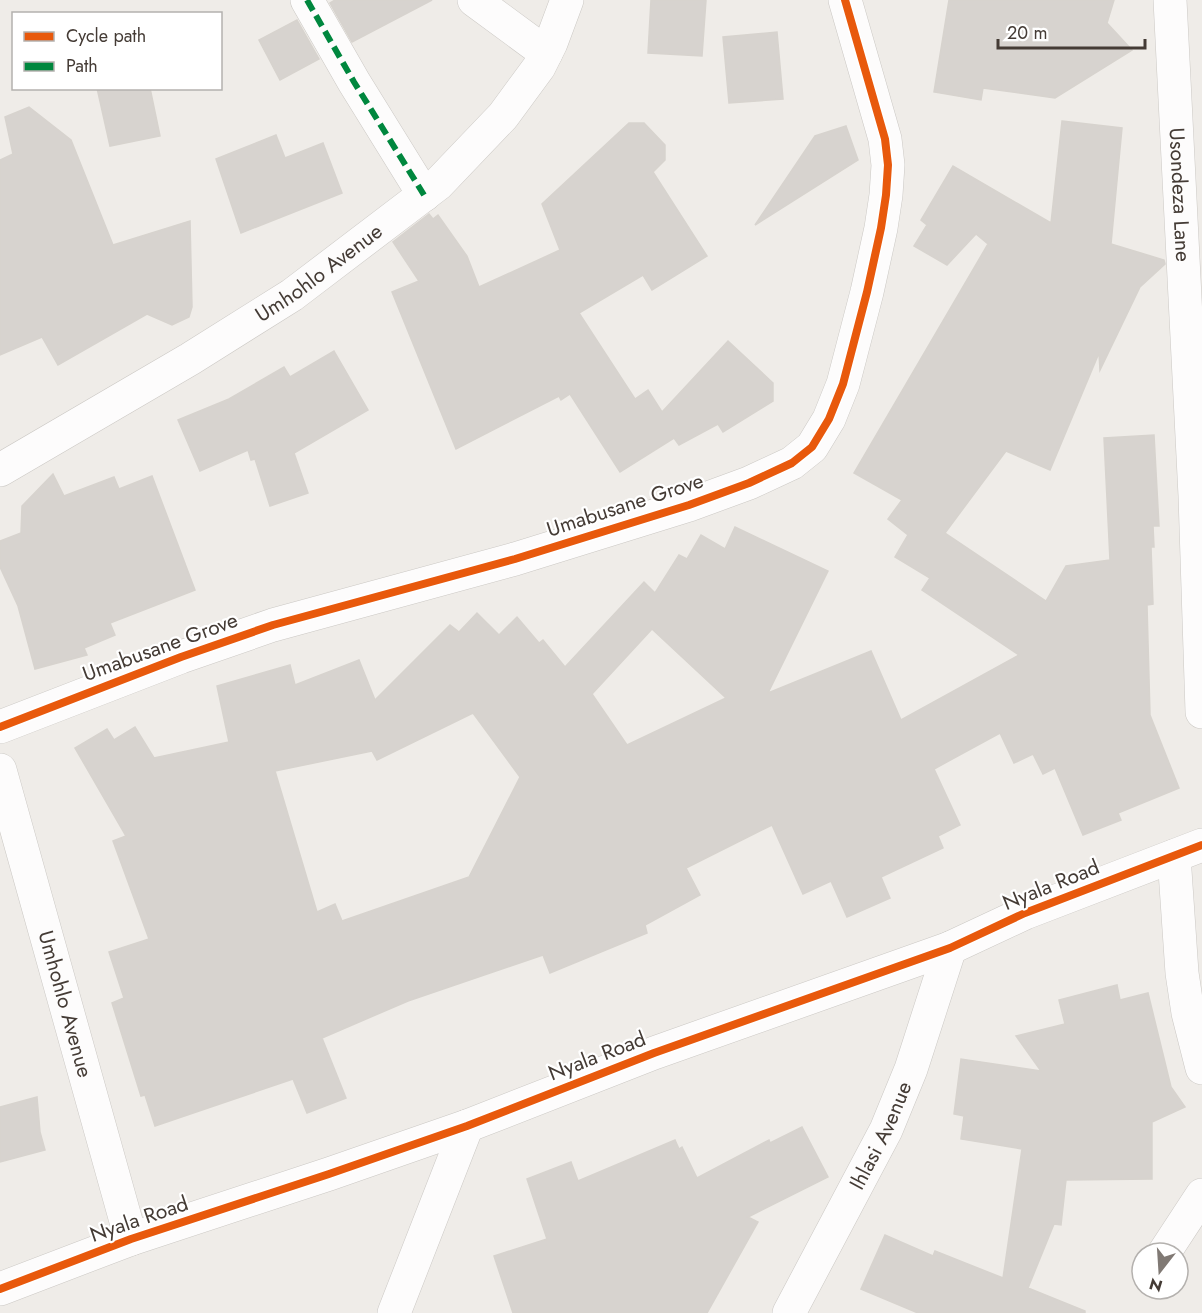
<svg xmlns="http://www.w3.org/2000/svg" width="1202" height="1313" font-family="Jost,sans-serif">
<rect width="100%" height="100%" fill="#efece8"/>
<g fill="#d7d3cf" stroke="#d7d3ce" stroke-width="1.5" fill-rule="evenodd">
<path d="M335 0H432L352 42 330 3Z"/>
<path d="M651 0H706L702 56 648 53Z"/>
<path d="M949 0H1114L1107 23 1132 50 1055 98 983 88 981 100 934 92Z"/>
<path d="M297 20 319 59 280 80 259 40Z"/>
<path d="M777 32 783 99 729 103 723 37Z"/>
<path d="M97 88H150L160 136 110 146Z"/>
<path d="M29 107 71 140 113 245 190 221 192 307 189 317 172 325 147 314 58 365 42 337 0 355V160L13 154 5 117Z"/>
<path d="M1062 121 1122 128 1111 244 1164 260 1165 264 1140 287 1100 370 1099 353 1050 470 1006 451 945 533 1046 601 1066 566 1110 560 1104 438 1154 435 1159 526H1153L1154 547H1151L1153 604 1147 605 1150 715 1179 788 1118 813 1121 820 1083 835 1055 768 1043 774 1033 754 1014 763 1000 733 934 769 960 825 938 836 943 848 881 877 890 898 847 917 831 881 803 894 772 825 686 868 700 895 645 925 647 933 550 973 543 955 408 1001 322 1038 346 1098 307 1113 293 1079 155 1126 145 1095 141 1096 112 1003 124 998 109 952 149 939 113 841 126 836 75 748 107 729 114 740 135 727 154 758 229 742 217 686 290 665 295 685 359 660 375 700 450 625 459 632 477 613 499 635 517 617 539 643 543 640 565 667 644 582 655 593 679 555 687 559 701 535 725 549 735 527 828 571 768 693 871 651 901 720 1019 655 922 590 930 578 895 557 908 535 888 519 902 500 854 473 988 244 976 234 947 265 914 246 927 225 921 220 953 166 1051 223ZM652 629 726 698 627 745 592 694ZM473 713 520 777 469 877 342 921 335 904 317 912 275 771 372 751 377 760Z"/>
<path d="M629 123H644L665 145V160L653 172 707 256 652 290 643 275 579 313 635 399 648 390 662 412 728 341 773 383V401L723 432 718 424 679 445 674 438 620 472 570 394 561 400 559 396 456 449 392 292 419 281 393 242 429 214 433 219 438 215 467 256 479 287 560 250 542 204Z"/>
<path d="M846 126 858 160 755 225 815 136Z"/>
<path d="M276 135 285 158 323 143 342 193 241 233 216 159Z"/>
<path d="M334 351 368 410 294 453 308 493 270 506 255 459 251 460 248 450 200 471 178 420 229 399 284 367 290 377Z"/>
<path d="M53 474 64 496 114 477 119 489 152 476 195 590 110 623 115 635 84 648 87 655 35 669 18 606 0 567V541L21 533 22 506Z"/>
<path d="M1117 985 1120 1000 1148 993 1171 1087 1185 1107 1152 1122V1179L1066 1180 1061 1225 1054 1224 1028 1288 1085 1311V1313H918L861 1289 885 1235 933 1256 935 1251 1003 1278 1022 1149 961 1139 964 1116 954 1114 961 1059 1041 1071 1016 1036 1065 1024 1059 1000Z"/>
<path d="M37 1097 40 1132 45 1150 0 1162V1107Z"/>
<path d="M802 1127 828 1177 748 1217 758 1222 707 1313H513L494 1256 547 1239 527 1179 571 1162 578 1181 675 1140 679 1149 682 1147 697 1178 769 1140 770 1143Z"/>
</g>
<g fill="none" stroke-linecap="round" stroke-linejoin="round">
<g stroke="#cbc8c4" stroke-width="34">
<g id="minor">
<path d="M307 0 354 82 424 195"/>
<path d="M474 0 546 53"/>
<path id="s1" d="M1170 0 1195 496 1202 712"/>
<path id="s2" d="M0 470 190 359 292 295 438 184 503 116 539 67 551 43 567 0"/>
<path d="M0 727 181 657 273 625 515 559 689 505 749 483 792 463 812 447 829 419 843 384 867 292 881 228 886 195 888 165 885 139 845 0"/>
<path id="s3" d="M0 770 131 1239"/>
<path d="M1174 856 1182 973 1188 1013 1202 1068"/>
<path d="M1164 1253 1202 1195"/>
<path d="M394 1313 467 1126"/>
<path id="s4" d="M789 1313 886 1130 911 1069 950 948"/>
</g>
</g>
<g stroke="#cbc8c4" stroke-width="34">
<path id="tertiary" d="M0 1289 131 1239 329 1174 467 1126 654 1053 950 948 1025 913 1202 845"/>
</g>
<use href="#minor" stroke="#fdfcfc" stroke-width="33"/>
<use href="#tertiary" stroke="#fdfcfc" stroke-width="33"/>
<path stroke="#00873e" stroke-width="6" stroke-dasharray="12 6" stroke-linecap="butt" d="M307 0 354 82 424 195"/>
<g stroke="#fff" stroke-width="11">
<g id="cycleway">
<path d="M0 727 181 657 273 625 515 559 689 505 749 483 792 463 812 447 829 419 843 384 867 292 881 228 886 195 888 165 885 139 845 0"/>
<path d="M0 1289 131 1239 329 1174 467 1126 654 1053 950 948 1025 913 1202 845"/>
</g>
</g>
<use href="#cycleway" stroke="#e8590c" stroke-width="8"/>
</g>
<g text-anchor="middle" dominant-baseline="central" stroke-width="4.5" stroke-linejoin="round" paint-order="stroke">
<g font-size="21" fill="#443b35" stroke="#fff">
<text stroke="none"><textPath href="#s1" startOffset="195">Usondeza Lane</textPath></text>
<text stroke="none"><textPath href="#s2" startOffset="375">Umhohlo Avenue</textPath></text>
<text transform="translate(625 505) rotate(-18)">Umabusane Grove</text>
<text transform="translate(160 647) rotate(-20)">Umabusane Grove</text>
<text transform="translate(1051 885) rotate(-22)">Nyala Road</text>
<text stroke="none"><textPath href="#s3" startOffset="243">Umhohlo Avenue</textPath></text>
<text transform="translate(597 1056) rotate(-21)">Nyala Road</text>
<text stroke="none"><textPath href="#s4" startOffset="200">Ihlasi Avenue</textPath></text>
<text transform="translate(139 1219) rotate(-19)">Nyala Road</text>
</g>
</g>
<rect x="12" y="12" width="210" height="78" fill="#ffffff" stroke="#b4b1ae" stroke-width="1.5"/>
<rect x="24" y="32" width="30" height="9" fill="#e8590c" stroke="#b4b1ae" stroke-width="1.5"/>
<text x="66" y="42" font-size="18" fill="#443b35">Cycle path</text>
<rect x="24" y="62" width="30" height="9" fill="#00873e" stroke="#b4b1ae" stroke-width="1.5"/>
<text x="66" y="72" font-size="18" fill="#443b35">Path</text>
<g transform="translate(1160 1271) rotate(197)"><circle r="28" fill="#ffffff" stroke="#b4b1ae" stroke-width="1.5"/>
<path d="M0-4.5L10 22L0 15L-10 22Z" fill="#807974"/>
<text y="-9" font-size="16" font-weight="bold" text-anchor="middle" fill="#443b35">N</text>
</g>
<path d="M998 39v9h147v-9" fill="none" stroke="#443b35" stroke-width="3"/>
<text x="1007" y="39" font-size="18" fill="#443b35" stroke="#ffffff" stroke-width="4.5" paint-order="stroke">20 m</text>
</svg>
